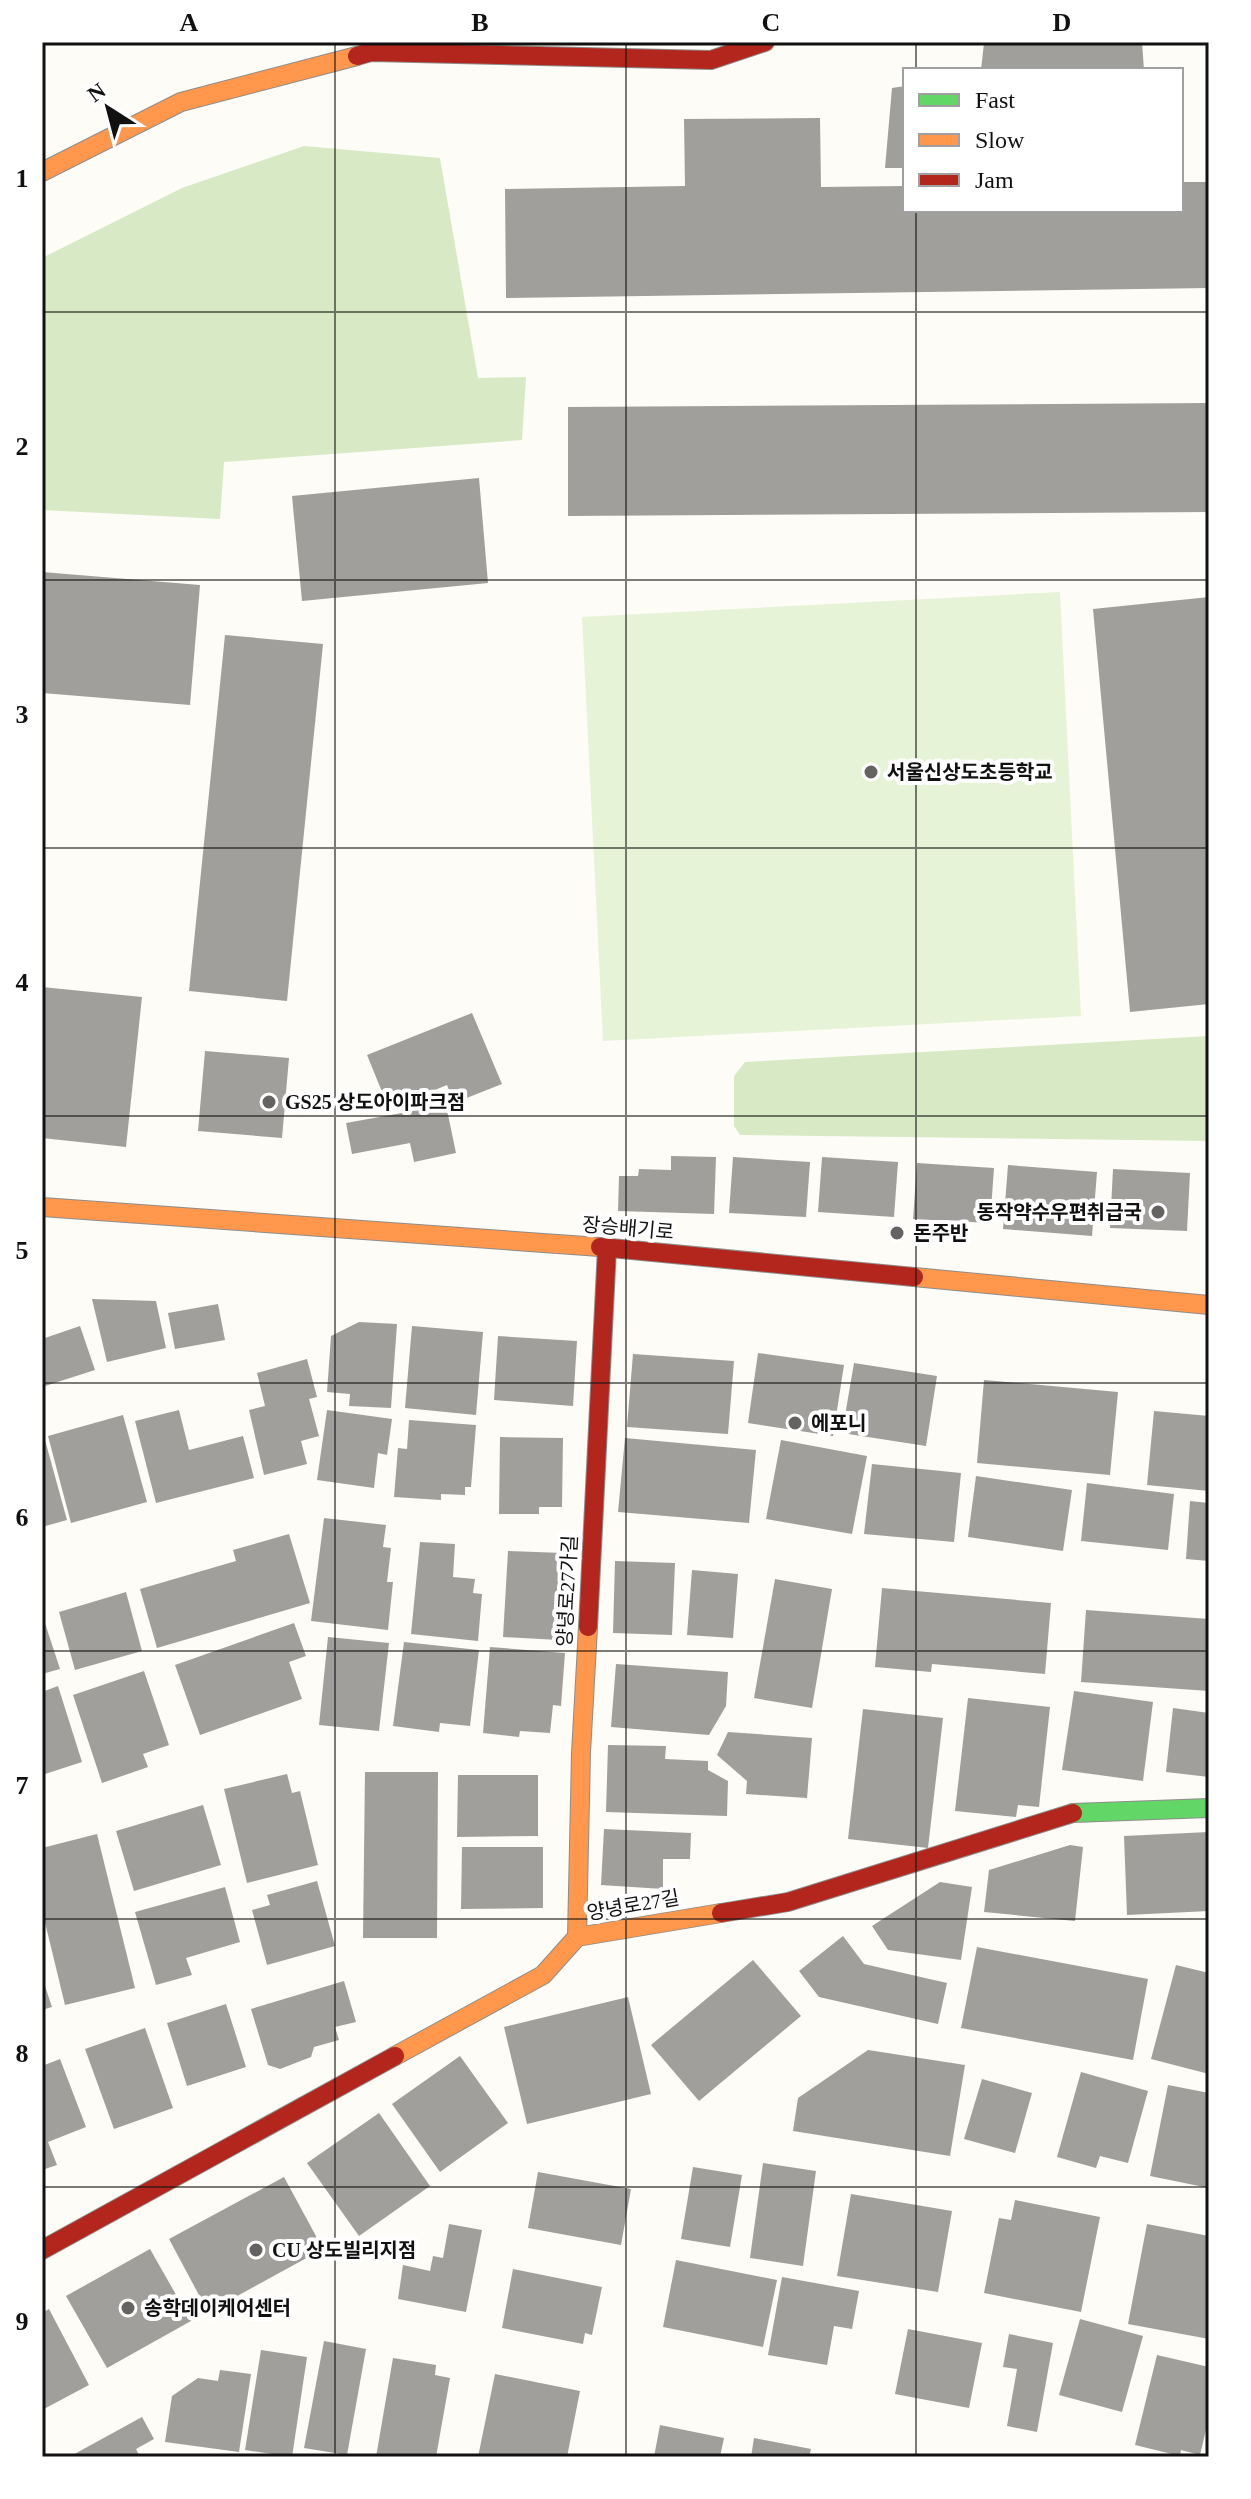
<svg xmlns="http://www.w3.org/2000/svg" width="1251" height="2499" font-family="'Times New Roman','Noto Sans KR',serif">
<rect width="100%" height="100%" fill="#fdfcf7"/>
<path fill="#e7f3d7" d="M1060 592 1081 1016 603 1041 582 617Z"/>
<g fill="#d8eac5">
<path d="M304 146 440 158 478 378 526 377 522 440 224 462 220 519 42 510V258L182 188Z"/>
<path d="M1209 1036V1141L740 1135 734 1126V1076L745 1062Z"/>
</g>
<g fill="#a19f9c">
<path d="M1142 42 1144 70H981L984 43Z"/>
<path d="M905 86V168H885L892 88Z"/>
<path d="M820 118 821 187 905 186V210H1181V182H1209V288L506 298 505 189 685 186 684 119Z"/>
<path d="M1209 403V512L568 516V407Z"/>
<path d="M479 478 488 583 302 601 292 496Z"/>
<path d="M42 572 200 585 190 705 42 693Z"/>
<path d="M1209 597V1004L1130 1012 1093 609Z"/>
<path d="M225 635 323 644 287 1001 189 991Z"/>
<path d="M42 987 142 997 126 1147 42 1138Z"/>
<path d="M472 1013 502 1084 454 1103 447 1085 389 1109 367 1055Z"/>
<path d="M205 1051 289 1058 282 1138 198 1131Z"/>
<path d="M446 1105 456 1153 414 1162 410 1143 352 1154 346 1123Z"/>
<path d="M671 1156 716 1157 714 1214 618 1211 619 1176H638L639 1169 671 1170Z"/>
<path d="M733 1157 810 1162 806 1217 729 1213Z"/>
<path d="M822 1157 898 1162 894 1217 818 1212Z"/>
<path d="M917 1163 994 1168 990 1223 913 1219Z"/>
<path d="M1008 1165 1097 1172 1092 1236 1003 1229Z"/>
<path d="M1113 1169 1190 1173 1187 1231 1110 1228Z"/>
<path d="M92 1299 156 1301 166 1348 107 1362Z"/>
<path d="M218 1304 225 1340 175 1349 168 1313Z"/>
<path d="M359 1322 397 1324 391 1408 349 1406 350 1394 327 1392 331 1336Z"/>
<path d="M80 1326 95 1370 42 1387V1339Z"/>
<path d="M412 1326 483 1332 476 1415 405 1408Z"/>
<path d="M498 1336 577 1341 573 1406 494 1400Z"/>
<path d="M758 1353 844 1365 833 1436 748 1423Z"/>
<path d="M633 1354 734 1361 728 1434 627 1427Z"/>
<path d="M307 1359 317 1397 309 1399 319 1436 301 1441 307 1464 264 1475 249 1410 265 1406 257 1373Z"/>
<path d="M854 1363 937 1376 926 1446 842 1433Z"/>
<path d="M984 1380 1118 1392 1110 1475 977 1463Z"/>
<path d="M179 1410 189 1450 243 1436 254 1478 156 1503 135 1421Z"/>
<path d="M327 1410 392 1419 387 1455 378 1453 374 1488 317 1480Z"/>
<path d="M1154 1411 1209 1416V1491L1147 1485Z"/>
<path d="M123 1415 147 1502 71 1523 48 1436Z"/>
<path d="M409 1420 476 1425 471 1487H465V1495L441 1494V1500L394 1497 398 1448 407 1449Z"/>
<path d="M500 1437 563 1438 562 1507H539V1514H499Z"/>
<path d="M625 1438 756 1450 749 1523 618 1512Z"/>
<path d="M45 1440 67 1520 42 1527V1441Z"/>
<path d="M781 1440 867 1456 852 1534 766 1519Z"/>
<path d="M872 1464 961 1473 954 1542 864 1534Z"/>
<path d="M976 1476 1072 1490 1063 1551 968 1537Z"/>
<path d="M1087 1483 1174 1494 1168 1550 1081 1541Z"/>
<path d="M1190 1501 1209 1503V1561L1186 1559Z"/>
<path d="M324 1518 386 1525 383 1547 391 1548 387 1582H393L388 1630 311 1621Z"/>
<path d="M289 1534 310 1603 157 1648 140 1589 236 1561 233 1550Z"/>
<path d="M420 1542 455 1544 453 1577 475 1579 473 1593 482 1594 478 1641 411 1634Z"/>
<path d="M508 1551 564 1553 559 1640 503 1637Z"/>
<path d="M615 1561 675 1563 672 1635 613 1633Z"/>
<path d="M692 1570 738 1574 733 1638 687 1635Z"/>
<path d="M775 1579 832 1589 812 1708 754 1698Z"/>
<path d="M882 1588 1051 1603 1045 1674 932 1664 931 1672 875 1667Z"/>
<path d="M126 1592 142 1651 75 1670 59 1612Z"/>
<path d="M1086 1610 1209 1619V1691L1081 1682Z"/>
<path d="M42 1614 60 1669 42 1674Z"/>
<path d="M294 1623 306 1656 289 1662 302 1699 200 1735 175 1665Z"/>
<path d="M328 1637 389 1643 379 1731 319 1725Z"/>
<path d="M404 1642 479 1650 470 1726 440 1723 439 1732 393 1726Z"/>
<path d="M490 1647 565 1653 561 1706 553 1705 550 1733 520 1731 519 1737 483 1733Z"/>
<path d="M616 1664 728 1672 726 1706 709 1735 611 1727Z"/>
<path d="M144 1671 169 1745 143 1754 148 1767 102 1783 73 1695Z"/>
<path d="M58 1686 82 1762 42 1775V1692Z"/>
<path d="M1074 1691 1153 1702 1143 1781 1062 1770Z"/>
<path d="M968 1698 1050 1707 1039 1807 1018 1805 1016 1817 955 1811Z"/>
<path d="M1173 1708 1209 1713V1777L1166 1772Z"/>
<path d="M863 1709 943 1718 928 1848 848 1839Z"/>
<path d="M728 1732 812 1738 807 1798 746 1794 747 1781 717 1755Z"/>
<path d="M608 1745 666 1746 665 1759 708 1761V1770L728 1781 727 1816 606 1812Z"/>
<path d="M365 1772H438L437 1938H363Z"/>
<path d="M287 1774 292 1793 300 1791 318 1865 247 1883 224 1789Z"/>
<path d="M458 1775H538V1836L457 1837Z"/>
<path d="M203 1805 221 1865 134 1891 116 1831Z"/>
<path d="M604 1829 691 1833 690 1859H663V1889L601 1885Z"/>
<path d="M1209 1832V1911L1127 1915 1124 1836Z"/>
<path d="M97 1834 135 1988 65 2005 42 1910V1848Z"/>
<path d="M1070 1845 1083 1847 1075 1921 984 1912 989 1870Z"/>
<path d="M462 1847H543V1908L461 1909Z"/>
<path d="M317 1881 335 1946 267 1965 252 1910 270 1905 267 1895Z"/>
<path d="M940 1882 972 1887 961 1960 888 1950 872 1926Z"/>
<path d="M225 1887 240 1942 186 1958 192 1975 156 1985 135 1912Z"/>
<path d="M843 1936 864 1964 947 1983 938 2024 819 1997 799 1971Z"/>
<path d="M977 1947 1148 1979 1133 2060 961 2028Z"/>
<path d="M753 1960 801 2016 699 2101 651 2045Z"/>
<path d="M1176 1965 1209 1973V2074L1151 2059Z"/>
<path d="M42 1977 52 2007 42 2010Z"/>
<path d="M344 1981 356 2022 335 2027 339 2040 314 2047 311 2057 280 2069 268 2065 251 2009Z"/>
<path d="M628 1997 651 2094 527 2124 504 2027Z"/>
<path d="M226 2004 246 2067 187 2086 167 2023Z"/>
<path d="M145 2028 173 2108 114 2129 85 2049Z"/>
<path d="M868 2050 965 2065 950 2156 793 2131 798 2098Z"/>
<path d="M460 2056 508 2123 440 2172 392 2104Z"/>
<path d="M60 2059 86 2127 48 2142 57 2165 42 2170V2066Z"/>
<path d="M1081 2072 1148 2091 1128 2163 1100 2156 1096 2168 1057 2157Z"/>
<path d="M982 2079 1032 2093 1015 2153 964 2139Z"/>
<path d="M1168 2085 1209 2093V2188L1150 2176Z"/>
<path d="M379 2113 430 2186 359 2236 307 2163Z"/>
<path d="M763 2163 816 2171 803 2266 750 2258Z"/>
<path d="M693 2167 742 2175 730 2247 681 2239Z"/>
<path d="M538 2172 631 2189 621 2245 528 2228Z"/>
<path d="M284 2177 323 2249 208 2312 169 2239Z"/>
<path d="M851 2194 952 2211 938 2292 837 2276Z"/>
<path d="M1015 2200 1100 2217 1081 2312 984 2293 999 2218 1011 2220Z"/>
<path d="M449 2224 482 2230 466 2312 398 2299 403 2265 430 2271 433 2256 443 2258Z"/>
<path d="M1147 2224 1209 2236V2339L1128 2324Z"/>
<path d="M150 2249 191 2321 107 2368 66 2296Z"/>
<path d="M676 2260 777 2280 763 2347 663 2327Z"/>
<path d="M513 2269 602 2287 592 2335 585 2333 583 2344 502 2328Z"/>
<path d="M782 2277 859 2291 852 2329 834 2326 827 2365 768 2355Z"/>
<path d="M49 2309 89 2385 42 2410V2313Z"/>
<path d="M1080 2319 1143 2336 1122 2412 1059 2395Z"/>
<path d="M908 2329 982 2343 969 2408 895 2394Z"/>
<path d="M1009 2334 1053 2343 1037 2432 1007 2426 1017 2369 1003 2367Z"/>
<path d="M324 2341 366 2349 347 2455 304 2448Z"/>
<path d="M261 2350 307 2357 292 2457 245 2450Z"/>
<path d="M1157 2355 1209 2367V2417L1200 2455 1181 2450 1180 2456 1135 2445Z"/>
<path d="M393 2358 436 2365 435 2375 450 2378 436 2457H376Z"/>
<path d="M220 2370 251 2374 239 2452 165 2442 172 2396 198 2378 218 2381Z"/>
<path d="M495 2374 580 2391 567 2457H478Z"/>
<path d="M142 2417 154 2439 136 2449 140 2457H69Z"/>
<path d="M660 2425 724 2438 720 2457H654Z"/>
<path d="M754 2438 811 2449 809 2457H751Z"/>
</g>
<g fill="none" stroke-linecap="round" stroke-linejoin="round">
<g stroke="#8e8d8b" stroke-width="20">
<path id="fast" d="M1073 1813 1209 1808"/>
</g>
<g stroke="#8e8d8b" stroke-width="20">
<g id="slow">
<path d="M42 172 181 102 357 56"/>
<path d="M42 1207 600 1247"/>
<path d="M914 1277 1209 1305"/>
<path d="M577 1937 581 1753 588 1627"/>
<path d="M395 2056 543 1975 577 1937 721 1913"/>
</g>
</g>
<g stroke="#8e8d8b" stroke-width="20">
<g id="jam">
<path d="M357 56 371 52 711 60 765 42"/>
<path d="M600 1247 914 1277"/>
<path d="M588 1627 607 1248"/>
<path d="M721 1913 788 1902 1073 1813"/>
<path d="M42 2250 395 2056"/>
</g>
</g>
<use href="#fast" stroke="#63d668" stroke-width="18"/>
<use href="#slow" stroke="#ff974d" stroke-width="18"/>
<use href="#jam" stroke="#b3261e" stroke-width="18"/>
</g>
<path fill="none" stroke="#111" stroke-width="2" stroke-opacity="0.55" d="M335 42V2457M626 42V2457M916 42V70M916 210V2457M42 312H1209M42 580H1209M42 848H1209M42 1116H1209M42 1383H1209M42 1651H1209M42 1919H1209M42 2187H1209"/>
<g fill="#646362" stroke="#fff" stroke-width="3">
<circle cx="871" cy="772" r="8"/>
<circle cx="269" cy="1102" r="8"/>
<circle cx="1158" cy="1212" r="8"/>
<circle cx="897" cy="1233" r="8"/>
<circle cx="795" cy="1423" r="8"/>
<circle cx="256" cy="2250" r="8"/>
<circle cx="128" cy="2308" r="8"/>
</g>
<g text-anchor="middle" dominant-baseline="central" stroke-width="8" stroke-linejoin="round" paint-order="stroke">
<g font-size="20" font-weight="bold" fill="#111" stroke="#fff" text-anchor="start">
<text x="887" y="772">서울신상도초등학교</text>
<text x="285" y="1102">GS25 상도아이파크점</text>
<text x="1142" y="1212" text-anchor="end">동작약수우편취급국</text>
<text x="913" y="1233">돈주반</text>
<text x="811" y="1423">에포니</text>
<text x="272" y="2250">CU 상도빌리지점</text>
<text x="144" y="2308">송학데이케어센터</text>
</g>
<g font-size="20" fill="#111" stroke="#fff">
<text transform="translate(628 1228) rotate(5)">장승배기로</text>
<text transform="translate(567 1591) rotate(-87)">양녕로27가길</text>
<text transform="translate(633 1905) rotate(-10)">양녕로27길</text>
</g>
</g>
<rect width="1251" height="2499" fill="none" stroke="#ffffff" stroke-width="88"/>
<rect x="903" y="68" width="280" height="144" fill="#ffffff" stroke="#a0a0a0" stroke-width="2"/>
<rect x="919" y="94" width="40" height="12" fill="#63d668" stroke="#a0a0a0" stroke-width="2"/>
<text x="975" y="108" font-size="24" fill="#111111">Fast</text>
<rect x="919" y="134" width="40" height="12" fill="#ff974d" stroke="#a0a0a0" stroke-width="2"/>
<text x="975" y="148" font-size="24" fill="#111111">Slow</text>
<rect x="919" y="174" width="40" height="12" fill="#b3261e" stroke="#a0a0a0" stroke-width="2"/>
<text x="975" y="188" font-size="24" fill="#111111">Jam</text>
<g transform="translate(108 108) rotate(324)" stroke="#ffffff" stroke-width="6" paint-order="stroke">
<path d="M0-6L14 30L0 20L-14 30Z" fill="#111111"/>
<text y="-12" font-size="22" font-weight="bold" text-anchor="middle" fill="#111111">N</text>
</g>
<rect x="44" y="44" width="1163" height="2411" fill="none" stroke="#111" stroke-width="3"/>
<g font-size="26" text-anchor="middle" font-weight="bold" fill="#111">
<text x="189" y="31">A</text>
<text x="480" y="31">B</text>
<text x="771" y="31">C</text>
<text x="1062" y="31">D</text>
<text x="22" y="187">1</text>
<text x="22" y="455">2</text>
<text x="22" y="723">3</text>
<text x="22" y="991">4</text>
<text x="22" y="1259">5</text>
<text x="22" y="1526">6</text>
<text x="22" y="1794">7</text>
<text x="22" y="2062">8</text>
<text x="22" y="2330">9</text>
</g>
</svg>
